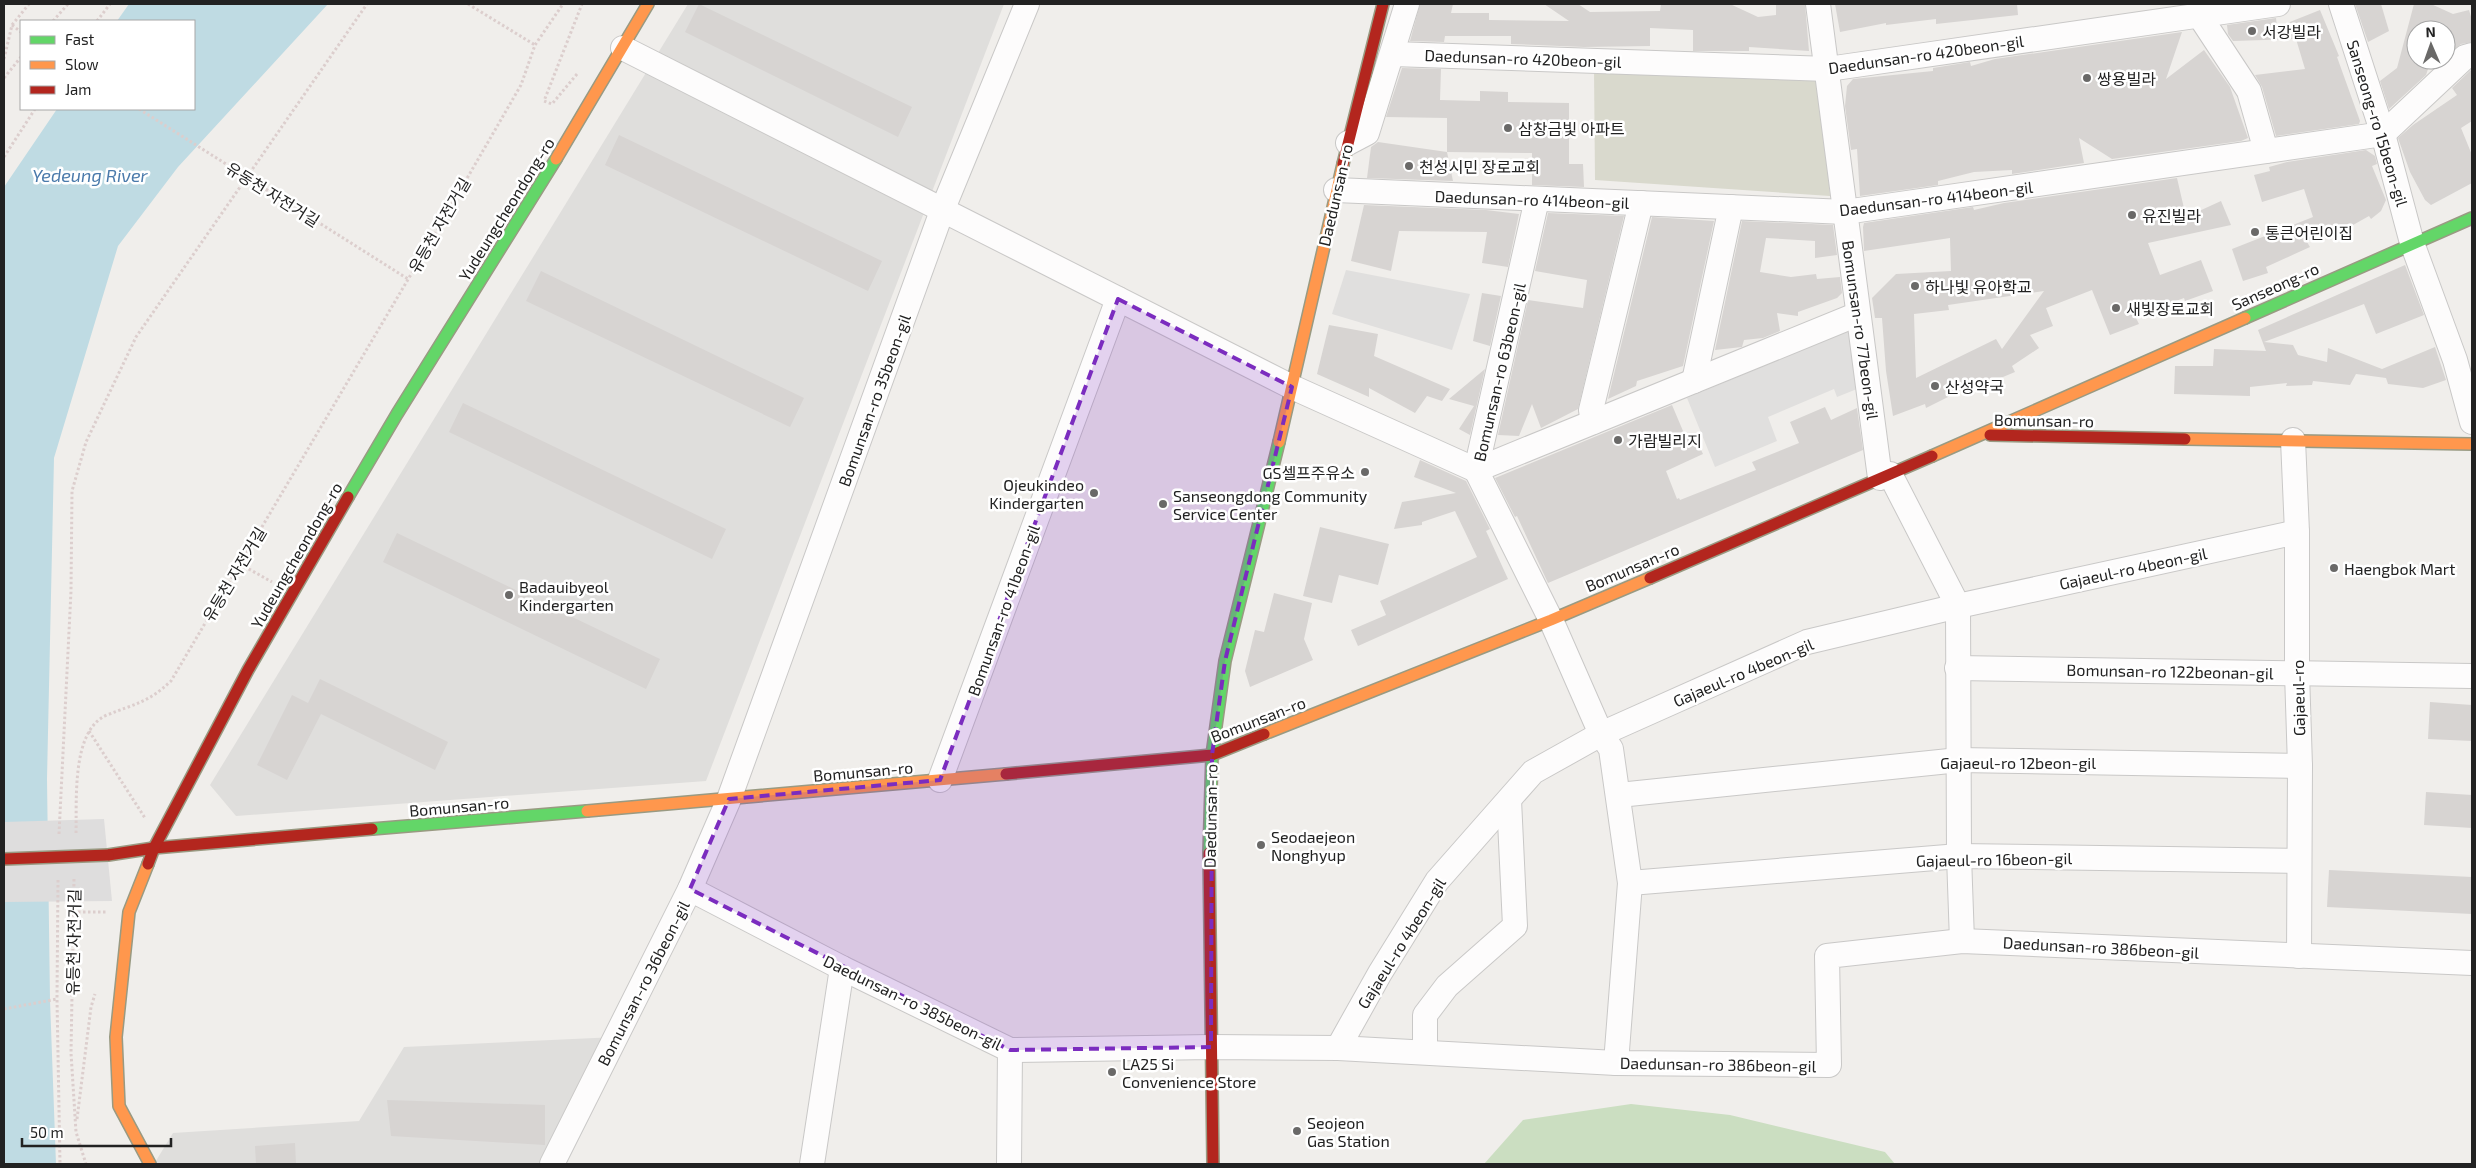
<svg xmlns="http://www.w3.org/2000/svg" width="2476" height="1168" font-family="'Exo 2','Noto Sans KR',sans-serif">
<rect width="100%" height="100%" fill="#f0eeeb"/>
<g fill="#dfdedc">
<path d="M688 4H1004L706 781 236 816 210 785Z"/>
<path d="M616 1037 552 1164H154L173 1133 359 1121 404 1047Z"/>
</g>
<path fill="#d9d9cd" d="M1594 70 1820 80 1830 196 1595 180Z"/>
<path fill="#cbdec1" d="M1631 1104 1730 1115 1885 1152 1895 1164H1484L1523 1120Z"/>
<g fill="#e0dfde">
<path d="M1346 270 1470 294 1452 350 1332 314Z"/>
<path d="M1848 331 1857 389 1837 397 1834 389 1768 417 1777 441 1715 467 1687 398Z"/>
</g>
<path fill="#bfdbe3" d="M129 4H328L178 167 118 246 54 458 47 779 50 1000 56 1164H4V187L57 109H194V21H117Z"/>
<path fill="#dedddd" d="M104 819 112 901 4 902V822Z"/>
<g fill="#d7d4d2" fill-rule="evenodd">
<path d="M699 4 912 107 898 137 685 32Z"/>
<path d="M1420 4H1453L1451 13H1489V20L1569 21 1544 4H1578L1590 12 1660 11 1661 4H1730L1758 17 1776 15V4H1805L1809 51 1749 47V51H1693V30L1650 28V46L1584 47 1511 44V36H1445L1444 42 1410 41Z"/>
<path d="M1835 4H2017L2018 15 1936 24V19L1886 25V23L1840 32Z"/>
<path d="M2355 4H2381L2389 31 2368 42Z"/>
<path d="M2414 4H2431L2453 14 2469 10 2472 20V42L2461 44 2453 50 2446 30H2416V60H2431L2426 75 2389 109 2380 81 2397 68Z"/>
<path d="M2320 10 2339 56 2337 57 2360 121 2359 124 2276 136 2262 87 2255 75 2305 69 2296 39 2233 41 2228 34 2227 25 2276 18 2277 27Z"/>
<path d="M2182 32 2166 79 2204 50 2230 87 2248 138 2241 141 2112 159 2079 138 2084 163 2012 174V170L1974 172 1938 181V185L1860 196 1857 149 1851 150 1845 106 1847 86 1853 79 1933 71V68L1970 62 1971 66 1995 59Z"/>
<path d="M1402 68 1441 69 1440 100 1480 101V91L1508 92V102L1569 103V164H1583L1584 187 1532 185V153L1447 152V118L1386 117Z"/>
<path d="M2472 69V121L2461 128 2472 155V183L2431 205 2425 200 2410 172 2398 138 2413 125 2457 95 2452 88Z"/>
<path d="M619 135 882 261 868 291 605 165Z"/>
<path d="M1378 142 1447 152 1453 181 1367 178 1371 147Z"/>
<path d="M2366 150 2375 156 2377 164 2372 166 2386 200 2381 211 2371 219 2369 216 2353 225 2307 242 2310 247 2266 267 2268 273 2243 281 2232 249 2313 217 2304 189 2262 202 2254 175 2270 171 2269 167 2287 162Z"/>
<path d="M2177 178 2186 217 2221 201 2231 225 2148 243 2160 275 2201 260 2213 291 2185 301 2184 298 2135 316 2139 324 2110 335 2092 290 2046 308 2053 326 2030 335 2039 348 2012 366 2015 372 1967 392 1966 388 1926 408 1925 404 1893 416 1886 371 1882 318H1875L1872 298 1896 274 1951 271 1950 238 1864 251 1863 227 1864 223 1973 207 1974 210 2004 203ZM2044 291 2002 349 1996 339 1916 378 1914 314 1949 310 1948 305Z"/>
<path d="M1364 205 1486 210 1519 214 1508 267 1482 263 1487 232 1399 231 1391 271 1351 261Z"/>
<path d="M1548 213 1624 216 1578 409 1541 428 1532 404 1519 436 1498 435 1528 300 1583 308 1587 280 1535 271Z"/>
<path d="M1652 217 1714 221 1683 366 1637 381 1636 386 1608 399Z"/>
<path d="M1742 221 1833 225 1837 255 1815 258V241L1766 238 1760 272 1791 277 1816 274 1817 279 1840 277 1842 293 1837 298 1798 312V316L1777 313 1780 331 1763 338 1744 340 1742 347 1715 350Z"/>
<path d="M2405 265 2424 315 2376 334 2364 304 2264 342 2293 345 2298 355 2327 362 2328 348 2382 369 2435 347 2446 380 2423 388 2388 384 2386 378 2356 374 2350 385 2313 381 2312 385 2286 386 2287 383 2250 387V396L2174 394 2175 366H2213L2214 349 2266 351 2258 330Z"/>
<path d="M541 271 804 398 790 427 526 301Z"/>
<path d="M1482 293 1501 296 1490 346 1473 341Z"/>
<path d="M1329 325 1378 334 1374 356 1450 389 1442 401 1427 396 1415 413 1369 388V397L1317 374Z"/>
<path d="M1485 369 1470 435 1459 429 1474 406 1449 399Z"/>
<path d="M463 403 726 529 712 559 449 432Z"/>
<path d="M1672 405 1686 438 1694 435 1703 454 1666 471 1677 499 1679 498 1680 500 1756 470 1752 462 1799 443 1790 422 1825 407 1831 420 1857 408 1863 450 1548 583 1517 516 1515 517 1495 478Z"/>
<path d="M1420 460 1466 481 1490 529 1486 531 1508 579 1358 646 1351 630 1386 615 1380 601 1477 557 1455 511 1422 522V525L1394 529 1402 502 1456 493 1414 477Z"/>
<path d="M1320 527 1389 544 1378 585 1339 575 1332 603 1303 596Z"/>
<path d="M397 533 660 659 646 689 383 562Z"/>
<path d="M1274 593 1312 603 1304 639 1313 660 1250 687 1245 671 1255 630 1264 632Z"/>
<path d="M320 679 448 742 435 770 321 714 287 780 257 765 292 695 308 703Z"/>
<path d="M2430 702 2472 705V741L2428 739Z"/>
<path d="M2426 792 2472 795V828L2424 825Z"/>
<path d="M2329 870 2472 877V914L2327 907Z"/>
<path d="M387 1100 545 1105V1145L391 1136Z"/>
<path d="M295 1143 296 1164H256L255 1146Z"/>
</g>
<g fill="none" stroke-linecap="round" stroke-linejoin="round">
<g stroke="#c9c8c7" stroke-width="26">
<g id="street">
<path d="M1818 4 1880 478"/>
<path d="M2341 4 2383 134 2412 243 2455 360 2472 422"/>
<path d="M2199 15 2249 91 2266 151"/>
<path d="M623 48 1292 387 1476 470 1858 314"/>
<path d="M1393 54 1828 69 2278 4"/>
<path d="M1348 143 1367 133 1407 4"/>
<path d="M1336 190 1845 212 2383 134 2465 57 2472 55"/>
<path d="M1537 199 1476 470 1551 620 1601 734 1611 749 1630 883 1616 1063"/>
<path d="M1694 381 1731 207"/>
<path d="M1593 422 1591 410 1641 203"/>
<path d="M2293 440 2297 532V673L2300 766 2299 956"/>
<path d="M1890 474 1958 606 1959 856 1962 941"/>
<path d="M1957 668 2472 676"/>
<path d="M940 780 1118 299"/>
<path d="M1619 795 1959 760 2300 766"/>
<path d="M1630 883 1959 856 2299 861"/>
<path d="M690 889 842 968 1010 1050 1211 1047 1338 1048 1616 1063 1829 1065 1827 956 1962 941 2472 963"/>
<path d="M1338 1048 1380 973 1437 881 1533 772 1601 734 1807 642 1958 606 2297 532"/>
<path d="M1425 1052V1015L1447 986 1515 926 1509 800"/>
<path d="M552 1164 690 889 729 799 942 211 1027 4"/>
<path d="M812 1164 842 968"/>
<path d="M1009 1164 1010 1050"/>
</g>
</g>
<g stroke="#999a82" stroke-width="14">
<g id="fast">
<path d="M2245 318 2472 218"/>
<path d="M348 497 397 414 556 159"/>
<path d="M372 829 587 811"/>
<path d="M1209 853 1212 755 1225 661 1279 442"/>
</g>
</g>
<g stroke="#999a82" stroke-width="14">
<g id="slow">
<path d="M556 159 648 4"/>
<path d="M2185 439 2472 444"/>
<path d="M1279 442 1343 164"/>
<path d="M1932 456 2245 318"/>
<path d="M1264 734 1551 620 1650 578"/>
<path d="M587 811 1006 774"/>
<path d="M148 864 129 912 116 1037 119 1106 150 1164"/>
</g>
</g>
<g stroke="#999a82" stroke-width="14">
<g id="jam">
<path d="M1343 164 1383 4"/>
<path d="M1990 435 2185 439"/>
<path d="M1650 578 1932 456"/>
<path d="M1006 774 1212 755 1264 734"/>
<path d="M1209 853 1213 1164"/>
<path d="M108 855 154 848 372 829"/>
<path d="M148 864 154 848 248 670 348 497"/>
</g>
</g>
<g stroke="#dccecd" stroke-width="3" stroke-dasharray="2.5 2.5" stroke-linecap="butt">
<path d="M468 4 535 45"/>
<path d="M53 21 68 4"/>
<path d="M97 21 110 4"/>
<path d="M12 25 21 32"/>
<path d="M4 59 12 25 29 4"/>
<path d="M577 74 552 104 544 101 582 4"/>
<path d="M4 78 21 57"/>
<path d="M139 109 408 279"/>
<path d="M4 157 35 109"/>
<path d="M240 564 272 582"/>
<path d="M89 731 145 818"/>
<path d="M76 833C77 801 71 730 107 715 134 704 148 703 171 681L436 232 521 85 535 45 563 4"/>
<path d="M59 834 71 591 72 491 86 442 136 337 367 4"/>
<path d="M74 879 71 1053 76 1132 86 1164"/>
<path d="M58 880 57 999 60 1164"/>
<path d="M73 912H106"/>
<path d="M4 1009 57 999"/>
<path d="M77 1119 91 1007 95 994"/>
</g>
<use href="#street" stroke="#fdfcfc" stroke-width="24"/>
<use href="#fast" stroke="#63d668" stroke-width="11"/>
<use href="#slow" stroke="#ff974d" stroke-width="11"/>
<use href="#jam" stroke="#b3261e" stroke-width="11"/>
<g stroke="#999a82" stroke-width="14" stroke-linecap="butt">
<path id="jam-bridge" d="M4 859 108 855"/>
</g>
<use href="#jam-bridge" stroke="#b3261e" stroke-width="11"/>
</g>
<path fill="#7b2cbf" fill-opacity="0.2" stroke="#7b2cbf" stroke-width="4" stroke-dasharray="10 6" stroke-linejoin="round" d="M1118 299 1292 387 1225 661 1212 755 1211 1047 1010 1050 690 889 729 799 940 780Z"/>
<g fill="#6a6968" stroke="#fff" stroke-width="2">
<circle cx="2252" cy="31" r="5"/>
<circle cx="2087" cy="78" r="5"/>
<circle cx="1508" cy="128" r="5"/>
<circle cx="1409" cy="166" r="5"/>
<circle cx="2132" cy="215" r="5"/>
<circle cx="2255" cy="232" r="5"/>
<circle cx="1915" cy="286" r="5"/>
<circle cx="2116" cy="308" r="5"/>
<circle cx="1935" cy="386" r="5"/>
<circle cx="1618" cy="440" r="5"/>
<circle cx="1365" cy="472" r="5"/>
<circle cx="1094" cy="493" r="5"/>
<circle cx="1163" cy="504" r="5"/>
<circle cx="2334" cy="568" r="5"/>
<circle cx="509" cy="595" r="5"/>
<circle cx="1261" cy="845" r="5"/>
<circle cx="1112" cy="1072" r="5"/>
<circle cx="1297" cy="1131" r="5"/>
</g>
<g text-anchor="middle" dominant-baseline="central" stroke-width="5" stroke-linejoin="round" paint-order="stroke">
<g font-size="16" fill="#222" stroke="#fff" text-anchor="start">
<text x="2262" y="31">서강빌라</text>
<text x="2097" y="78">쌍용빌라</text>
<text x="1518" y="128">삼창금빛 아파트</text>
<text x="1419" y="166">천성시민 장로교회</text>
<text x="2142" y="215">유진빌라</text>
<text x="2265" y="232">통큰어린이집</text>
<text x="1925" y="286">하나빛 유아학교</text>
<text x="2126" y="308">새빛장로교회</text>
<text x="1945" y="386">산성약국</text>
<text x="1628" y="440">가람빌리지</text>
<text x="1355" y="472" text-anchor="end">GS셀프주유소</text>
<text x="1084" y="484" text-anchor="end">Ojeukindeo<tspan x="1084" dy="18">Kindergarten</tspan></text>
<text x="1173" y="495">Sanseongdong Community<tspan x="1173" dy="18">Service Center</tspan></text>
<text x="2344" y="568">Haengbok Mart</text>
<text x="519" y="586">Badauibyeol<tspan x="519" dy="18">Kindergarten</tspan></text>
<text x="1271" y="836">Seodaejeon<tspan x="1271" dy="18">Nonghyup</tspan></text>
<text x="1122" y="1063">LA25 Si<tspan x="1122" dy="18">Convenience Store</tspan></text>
<text x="1307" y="1122">Seojeon<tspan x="1307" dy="18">Gas Station</tspan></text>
</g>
<g font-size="16" fill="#222" stroke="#fff">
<text transform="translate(1926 54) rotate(-8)">Daedunsan-ro 420beon-gil</text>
<text transform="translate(1523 58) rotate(2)">Daedunsan-ro 420beon-gil</text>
<text transform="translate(2378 123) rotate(73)">Sanseong-ro 15beon-gil</text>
<text transform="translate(273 194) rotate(32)">유동천 자전거길</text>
<text transform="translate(1335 195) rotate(-77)">Daedunsan-ro</text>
<text transform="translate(1936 198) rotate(-7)">Daedunsan-ro 414beon-gil</text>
<text transform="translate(1532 199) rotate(2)">Daedunsan-ro 414beon-gil</text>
<text transform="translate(506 209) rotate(-58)">Yudeungcheondong-ro</text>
<text transform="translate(439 225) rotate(-60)">유등천 자전거길</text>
<text transform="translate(2275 286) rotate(-24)">Sanseong-ro</text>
<text transform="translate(1861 330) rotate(82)">Bomunsan-ro 77beon-gil</text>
<text transform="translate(1499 372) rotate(-77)">Bomunsan-ro 63beon-gil</text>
<text transform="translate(874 400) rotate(-70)">Bomunsan-ro 35beon-gil</text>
<text transform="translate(2044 420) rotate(1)">Bomunsan-ro</text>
<text transform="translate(296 555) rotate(-60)">Yudeungcheondong-ro</text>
<text transform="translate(1632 567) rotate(-23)">Bomunsan-ro</text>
<text transform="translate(2133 568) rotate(-12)">Gajaeul-ro 4beon-gil</text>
<text transform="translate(234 574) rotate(-59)">유등천 자전거길</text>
<text transform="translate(1003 610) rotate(-70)">Bomunsan-ro 41beon-gil</text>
<text transform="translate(2170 671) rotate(1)">Bomunsan-ro 122beonan-gil</text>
<text transform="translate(1743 672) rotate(-23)">Gajaeul-ro 4beon-gil</text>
<text transform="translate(2298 698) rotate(-91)">Gajaeul-ro</text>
<text transform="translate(1258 719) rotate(-21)">Bomunsan-ro</text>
<text x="2018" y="762">Gajaeul-ro 12beon-gil</text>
<text transform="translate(863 771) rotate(-5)">Bomunsan-ro</text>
<text transform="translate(459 806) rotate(-5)">Bomunsan-ro</text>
<text transform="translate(1210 816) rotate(-89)">Daedunsan-ro</text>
<text transform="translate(1994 859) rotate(-1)">Gajaeul-ro 16beon-gil</text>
<text transform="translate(73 942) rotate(-89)">유등천 자전거길</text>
<text transform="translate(1401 943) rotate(-58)">Gajaeul-ro 4beon-gil</text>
<text transform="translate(2101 947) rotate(3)">Daedunsan-ro 386beon-gil</text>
<text transform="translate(643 983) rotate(-63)">Bomunsan-ro 36beon-gil</text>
<text transform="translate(913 1002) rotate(26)">Daedunsan-ro 385beon-gil</text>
<text transform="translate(1718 1064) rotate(1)">Daedunsan-ro 386beon-gil</text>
</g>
<g font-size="18" font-style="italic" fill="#4a7aab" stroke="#fff">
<text x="90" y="175">Yedeung River</text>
</g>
</g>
<rect width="2476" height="1168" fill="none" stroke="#222222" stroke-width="10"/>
<rect x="20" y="20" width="175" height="90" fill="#ffffff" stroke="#a7a7a7"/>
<rect x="30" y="36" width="25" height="8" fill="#63d668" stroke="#a7a7a7"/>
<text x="65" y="45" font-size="15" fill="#222222">Fast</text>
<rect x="30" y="61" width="25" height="8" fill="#ff974d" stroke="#a7a7a7"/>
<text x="65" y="70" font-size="15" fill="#222222">Slow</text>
<rect x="30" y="86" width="25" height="8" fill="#b3261e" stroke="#a7a7a7"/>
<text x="65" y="95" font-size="15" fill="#222222">Jam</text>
<g transform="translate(2431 45) rotate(358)"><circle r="24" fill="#ffffff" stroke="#a7a7a7"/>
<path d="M0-4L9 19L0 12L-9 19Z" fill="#6a6968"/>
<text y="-8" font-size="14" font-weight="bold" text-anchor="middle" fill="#222222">N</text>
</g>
<path d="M22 1138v8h149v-8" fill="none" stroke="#222222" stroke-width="2.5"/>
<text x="30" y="1138" font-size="15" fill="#222222" stroke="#ffffff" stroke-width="4" paint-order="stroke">50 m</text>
</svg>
